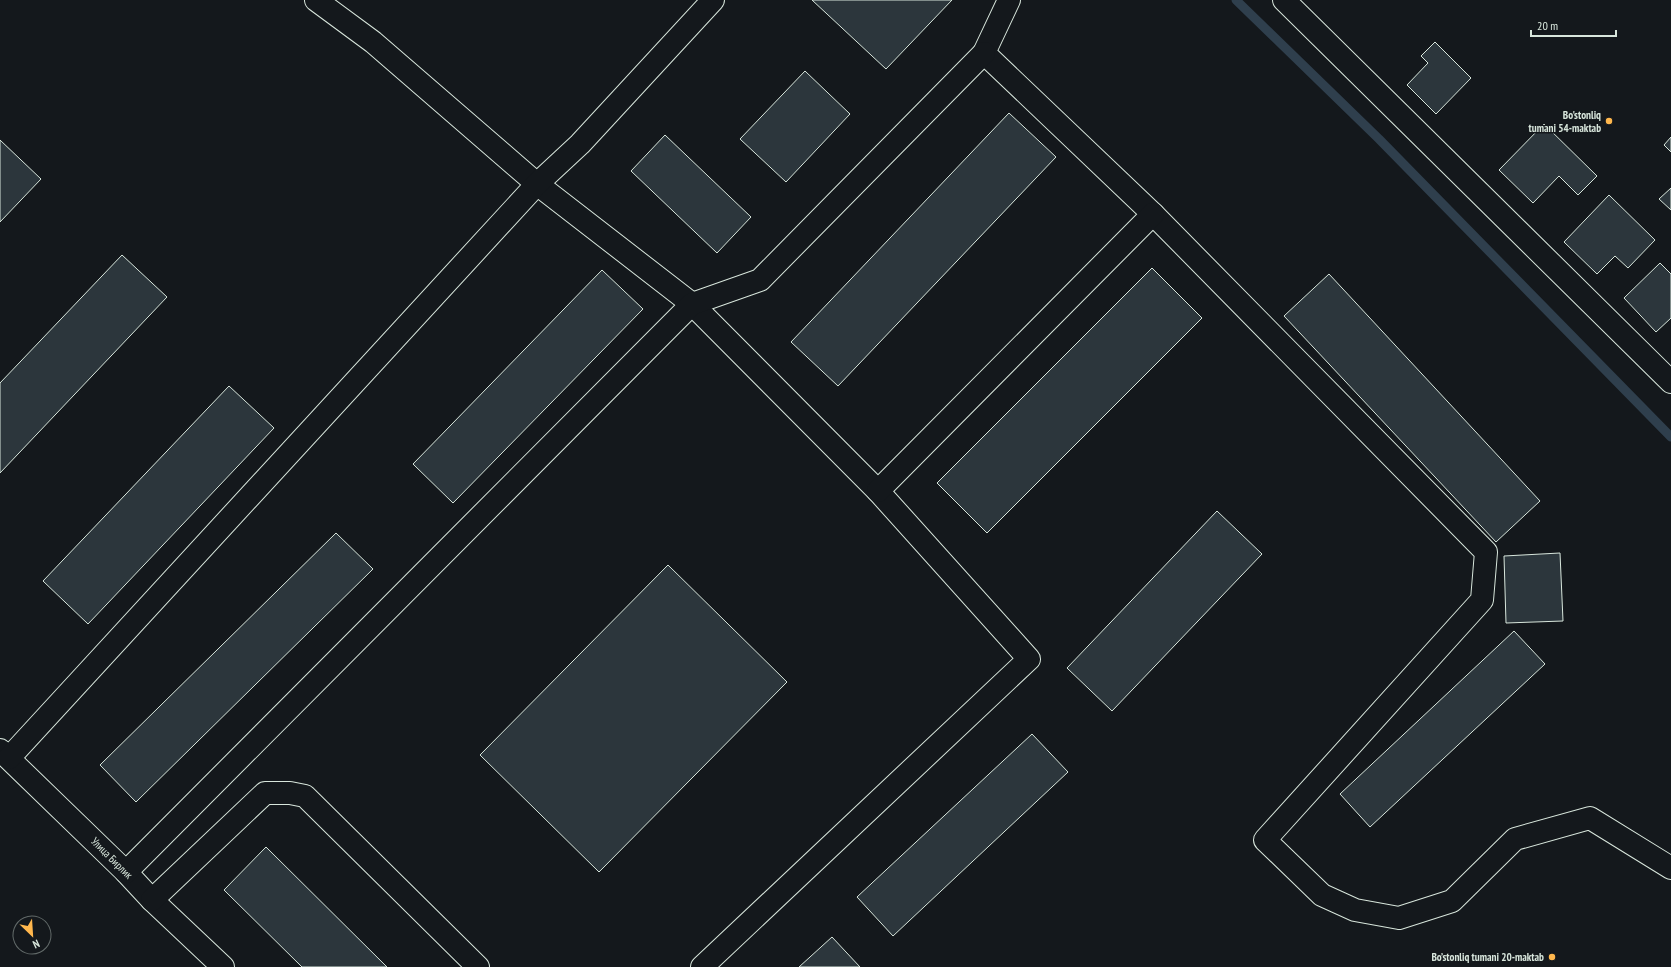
<svg xmlns="http://www.w3.org/2000/svg" width="1671" height="967" font-family="'PT Sans Narrow',sans-serif">
<rect width="100%" height="100%" fill="#14181c"/>
<g fill="none" stroke-linecap="round" stroke-linejoin="round">
<path stroke="#2f3f4d" stroke-width="9" d="M1236 0 1379 139 1671 437"/>
</g>
<g fill="#2c363c" stroke="#d8e6dc">
<path d="M812 0H952L886 69Z"/>
<path d="M1435 42 1471 78 1436 114 1407 85 1428 63 1421 56Z"/>
<path d="M805 71 850 114 786 182 740 139Z"/>
<path d="M1009 113 1056 157 838 386 791 342Z"/>
<path d="M1544 124 1597 176 1578 195 1559 176 1533 203 1499 170Z"/>
<path d="M665 135 751 217 717 253 631 171Z"/>
<path d="M1671 137V152L1664 145Z"/>
<path d="M0 140 41 179 0 222Z"/>
<path d="M1671 188V210L1659 199Z"/>
<path d="M1609 195 1655 240 1628 268 1615 256 1597 274 1564 242Z"/>
<path d="M122 255 167 297 0 473V383Z"/>
<path d="M1660 263 1671 274V318L1656 332 1624 298Z"/>
<path d="M1152 268 1202 318 987 533 937 483Z"/>
<path d="M602 270 643 309 453 503 413 464Z"/>
<path d="M1329 274 1540 501 1496 542 1284 316Z"/>
<path d="M229 386 274 428 88 624 43 581Z"/>
<path d="M1217 511 1262 554 1112 711 1067 668Z"/>
<path d="M336 533 373 569 136 802 100 765Z"/>
<path d="M1560 553 1563 621 1506 623 1504 556Z"/>
<path d="M668 565 787 682 599 872 480 755Z"/>
<path d="M1514 631 1545 664 1370 827 1340 794Z"/>
<path d="M1032 734 1068 772 893 936 857 897Z"/>
<path d="M266 847 387 967H302L224 890Z"/>
<path d="M832 937 860 967H799Z"/>
</g>
<g fill="none" stroke-linecap="round" stroke-linejoin="round">
<g stroke="#d8e6dc" stroke-width="24">
<g id="minor">
<path d="M316 0 373 42 537 184 692 304 878 491 1029 659 702 967"/>
<path d="M1009 0 984 53 1153 214 1486 552 1482 600 1265 840 1322 895 1355 910 1399 918 1452 901 1515 839 1590 818 1671 868"/>
<path d="M1284 0 1671 382"/>
<path d="M878 491 1153 214"/>
<path d="M0 750 126 872 152 900 223 967"/>
<path d="M9 758 537 184 580 144 713 0"/>
<path d="M126 872 692 304 760 280 984 53"/>
<path d="M152 900 265 793H290L305 796 478 967"/>
</g>
</g>
<use href="#minor" stroke="#14181c" stroke-width="22"/>
</g>
<g fill="#ffb74d" stroke="#14181c" stroke-width="1.5">
<circle cx="1609" cy="121" r="4"/>
<circle cx="1552" cy="957" r="4"/>
</g>
<g text-anchor="middle" dominant-baseline="central" stroke-width="3" stroke-linejoin="round" paint-order="stroke">
<g font-size="11" font-weight="bold" fill="#d8e6dc" stroke="#14181c" text-anchor="end">
<text x="1601" y="115">Bo'stonliq<tspan x="1601" dy="13">tumani 54-maktab</tspan></text>
<text x="1544" y="957">Bo’stonliq tumani 20-maktab</text>
</g>
<g font-size="11" fill="#d8e6dc" stroke="#14181c">
<text transform="translate(112 858) rotate(45)">Улица Бирлик</text>
</g>
</g>
<g transform="translate(32 935) rotate(155)"><circle r="19" fill="#14181c" stroke="#626a69"/>
<path d="M0-3L7 15L0 10L-7 15Z" fill="#ffb74d"/>
<text y="-6" font-size="11" font-weight="bold" text-anchor="middle" fill="#d8e6dc">N</text>
</g>
<path d="M1531 30v6h85v-6" fill="none" stroke="#d8e6dc" stroke-width="2"/>
<text x="1537" y="30" font-size="12" fill="#d8e6dc" stroke="#14181c" stroke-width="3" paint-order="stroke">20 m</text>
</svg>
